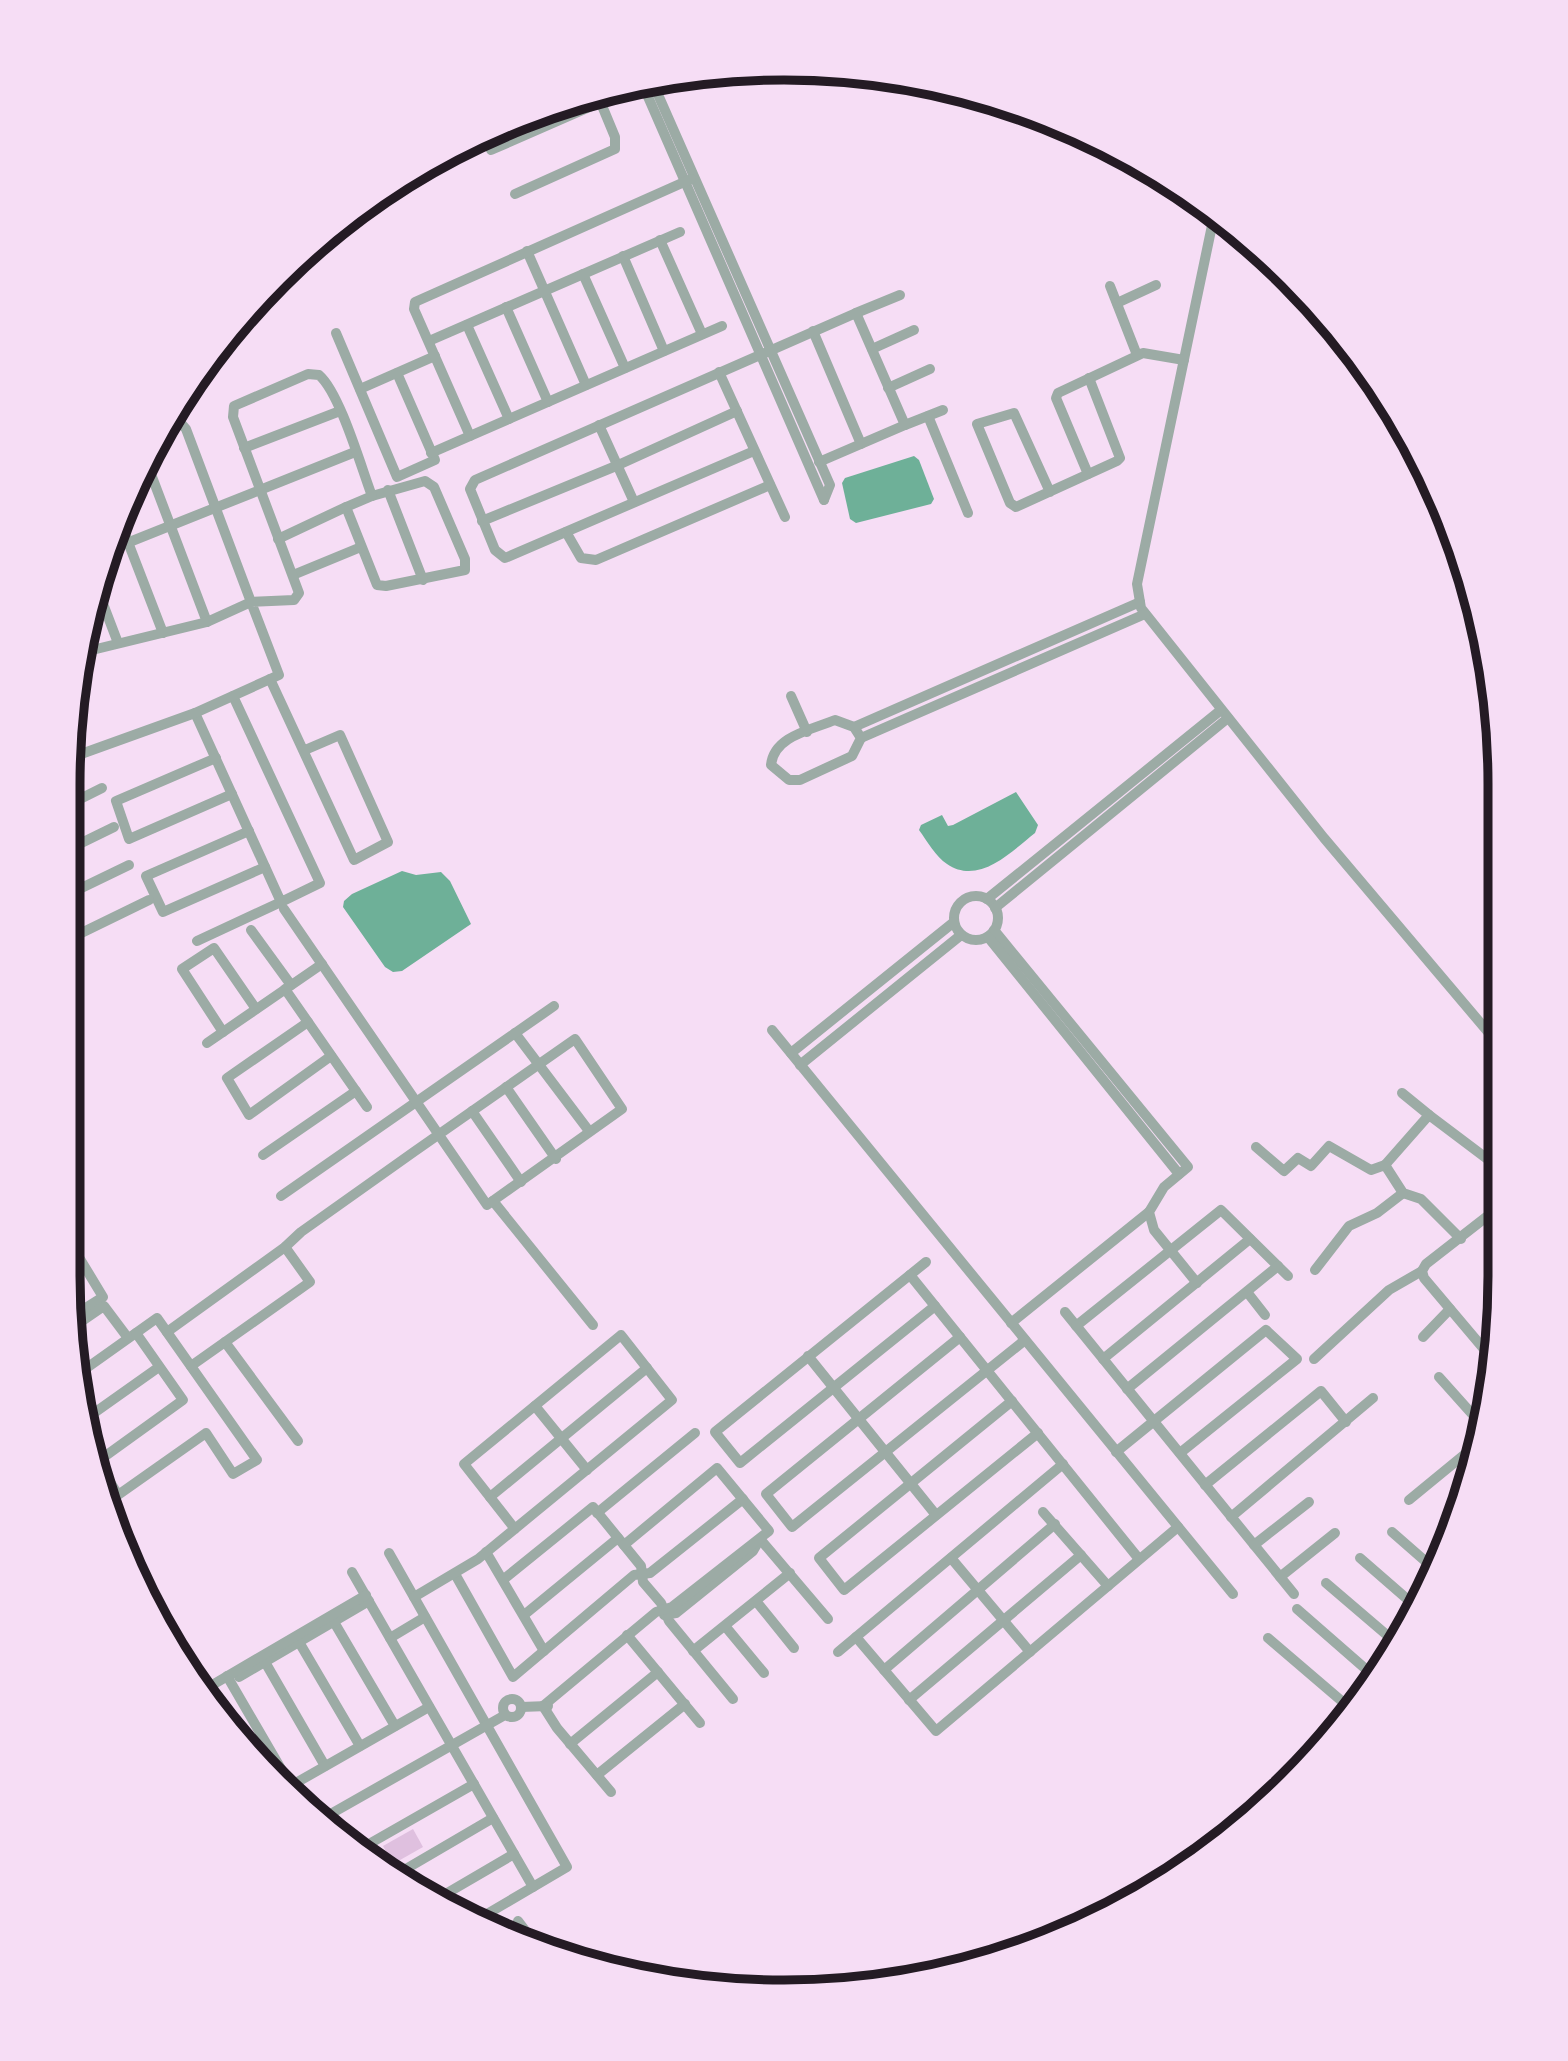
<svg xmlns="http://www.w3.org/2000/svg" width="1568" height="2061" font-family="'Exo 2',sans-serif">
<rect width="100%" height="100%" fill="#f6ddf5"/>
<path fill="#dfc0df" d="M413 1829 423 1847 393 1864 383 1846Z"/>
<g fill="#6eb098">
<path d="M914 456 919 460 934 499 931 504 856 523 850 519 842 483 845 478Z"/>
<path d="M1016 792 1038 825 1035 833C1012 851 979 886 947 864 936 857 927 841 919 830L921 825 942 815 948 826 953 825Z"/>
<path d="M402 871 416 875 441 872 450 881 471 924 402 971 393 972 385 967 343 907 344 901 352 894Z"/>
</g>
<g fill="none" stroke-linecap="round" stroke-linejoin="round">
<g stroke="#9caba5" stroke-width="10">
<path d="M652 81 830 485 824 500"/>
<path d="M642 83 824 500"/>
<path d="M491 150 601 102"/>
<path d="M515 194 615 149V137L598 96"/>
<path d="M1214 216 1137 584 1141 608 1324 838 1494 1039"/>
<path d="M660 240 702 334"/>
<path d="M527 251 586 385"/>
<path d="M623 256 664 351"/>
<path d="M583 274 625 368"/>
<path d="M1110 286 1137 355"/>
<path d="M1117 303 1156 285"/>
<path d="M506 307 548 402"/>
<path d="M856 313 900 295"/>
<path d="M467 325 509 419"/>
<path d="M813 331 861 444"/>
<path d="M336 333 397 477 435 460 397 373"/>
<path d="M429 341 680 232"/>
<path d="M872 349 914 330"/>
<path d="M719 372 785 517"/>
<path d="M888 388 930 369"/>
<path d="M360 389 435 356"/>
<path d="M928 416 968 513"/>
<path d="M599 425 634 502"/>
<path d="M905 425 943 410"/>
<path d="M470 436 414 309 415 302 691 179"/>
<path d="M244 448 340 411"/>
<path d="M754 451 505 558 495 550 470 489 475 480 856 313 905 425 819 462"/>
<path d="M431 453 722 326"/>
<path d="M146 461 207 622"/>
<path d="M1088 474 1056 398 1058 393 1143 353 1184 360"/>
<path d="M425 481 434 487 465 559V570L386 586 377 585 346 507 372 496Z"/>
<path d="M388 490 423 580"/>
<path d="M1050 492 1014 413 977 424 1010 503 1016 507 1117 461 1120 458 1089 378"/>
<path d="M482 521 616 466 737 411"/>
<path d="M121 524 163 633"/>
<path d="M566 532 581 558 596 560 770 485"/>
<path d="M278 539 346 507"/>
<path d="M112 549 355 452"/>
<path d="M293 575 361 547"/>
<path d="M97 588 118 643"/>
<path d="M84 652 207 622 251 602 186 429 179 421 170 422"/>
<path d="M270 679 354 860 388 842 340 735 305 750"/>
<path d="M791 696 807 732"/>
<path d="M195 713 281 902 320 883 233 696"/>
<path d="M835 720 854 727 861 738 852 756 800 780H789L771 765C774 736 811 730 835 720Z"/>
<path d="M854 727 1140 602"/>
<path d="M71 731 81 753"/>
<path d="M861 738 1145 614"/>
<path d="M70 758 195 713 279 675 251 602 294 600 299 593 233 417 234 406 308 374 319 375C340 393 361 467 372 496"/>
<path d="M216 758 116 801 129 839 232 794"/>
<path d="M70 804 102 788"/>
<path d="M249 831 146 876 163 912 265 867"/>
<path d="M69 849 114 827"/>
<path d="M69 894 129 865"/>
<circle cx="976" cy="918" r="22"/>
<path d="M987 899 1221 710"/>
<path d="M995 908 1228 718"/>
<path d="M251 930 291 985"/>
<path d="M994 930 1188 1167 1164 1187 1149 1212 1154 1230 1197 1283"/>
<path d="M988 937 1179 1174"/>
<path d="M69 939 149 900"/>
<path d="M197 941 281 902"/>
<path d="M285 989 367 1107"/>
<path d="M308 1022 227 1078 249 1115 331 1056"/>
<path d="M772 1030 1233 1594"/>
<path d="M223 1032 182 969 214 948 256 1009"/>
<path d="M515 1033 589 1131"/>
<path d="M207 1043 322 964"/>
<path d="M791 1053 954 922"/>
<path d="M800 1065 961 935"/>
<path d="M506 1087 556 1159"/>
<path d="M1402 1093 1429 1115"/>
<path d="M472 1111 521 1182"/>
<path d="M1256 1147 1284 1171 1298 1158 1311 1166 1329 1146 1371 1170 1385 1165 1403 1193 1421 1199 1461 1239"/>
<path d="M263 1155 356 1091"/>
<path d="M1385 1165 1429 1115 1494 1164"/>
<path d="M281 1196 554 1006"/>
<path d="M493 1201 593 1325"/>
<path d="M926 1262 715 1432 740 1463 935 1306"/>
<path d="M68 1267 80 1259 103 1297 73 1316"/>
<path d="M1315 1270 1349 1226 1377 1213 1403 1193"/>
<path d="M910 1275 1139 1559"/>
<path d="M1247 1292 1265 1315"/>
<path d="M1065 1312 1294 1594"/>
<path d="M1011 1323 1149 1212"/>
<path d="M75 1326 104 1306 128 1338"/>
<path d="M1076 1326 1221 1210 1288 1276"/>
<path d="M167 1332 285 1247 301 1232C392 1167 483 1103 575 1039L622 1109 487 1205 284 909"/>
<path d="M960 1337 766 1494 792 1527 1025 1340"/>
<path d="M1423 1337 1450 1309"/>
<path d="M225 1342 298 1441"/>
<path d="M808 1356 936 1515"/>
<path d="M1103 1359 1250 1239"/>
<path d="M1314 1359 1389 1290 1422 1271"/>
<path d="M1494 1361 1424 1278 1422 1271 1426 1264 1494 1211"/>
<path d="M191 1366 310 1282 285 1247"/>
<path d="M81 1372 157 1318 257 1460 233 1474 206 1433 118 1495 92 1453"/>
<path d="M1439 1377 1481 1424"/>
<path d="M1127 1389 1278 1266"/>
<path d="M1012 1401 819 1558 844 1590 1038 1433"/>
<path d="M535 1406 587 1470"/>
<path d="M87 1418 159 1367"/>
<path d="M1116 1452 1266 1330 1297 1359 1180 1453"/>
<path d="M97 1462 183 1400 136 1333"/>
<path d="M1205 1485 1321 1391 1346 1422"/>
<path d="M490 1497 647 1368"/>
<path d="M1409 1500 1476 1445"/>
<path d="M1043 1512 1108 1586"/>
<path d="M597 1513 695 1433"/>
<path d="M1231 1517 1373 1398"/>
<path d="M1392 1532 1432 1567"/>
<path d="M760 1539 828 1619"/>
<path d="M1254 1545 1309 1502"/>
<path d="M486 1552 544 1651"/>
<path d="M389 1553 567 1867 475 1921"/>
<path d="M951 1558 1030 1652"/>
<path d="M1360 1558 1414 1605"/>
<path d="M352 1572 533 1887"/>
<path d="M455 1574 513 1677 634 1575 650 1573 743 1499"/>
<path d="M1280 1577 1335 1533"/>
<path d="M504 1579 593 1507 641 1566 643 1582 661 1603 669 1621 733 1699"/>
<path d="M1326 1583 1395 1642"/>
<path d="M414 1597 478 1559C542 1506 608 1453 672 1400L621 1335 464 1464 515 1529"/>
<path d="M756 1601 794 1648"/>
<path d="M1297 1609 1376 1678"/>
<path d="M524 1615 618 1538"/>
<path d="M664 1615 676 1613 753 1551 760 1539"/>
<path d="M334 1622 395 1726"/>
<path d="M725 1626 764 1673"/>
<path d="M627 1635 700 1723"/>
<path d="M856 1637 936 1731 1178 1527"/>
<path d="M390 1638 425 1617"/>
<path d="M1268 1638 1351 1709"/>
<path d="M299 1642 360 1746"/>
<path d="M693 1651 790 1573"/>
<path d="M838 1652 1063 1464"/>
<path d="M265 1662 325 1766"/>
<path d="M884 1670 1055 1524"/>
<path d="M227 1676 291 1786"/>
<path d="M239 1677 369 1601"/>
<path d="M202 1691 366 1595"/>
<circle cx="512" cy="1708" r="9"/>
<path d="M909 1700 1081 1555"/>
<path d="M543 1706 656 1612 672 1607 769 1531 717 1468 624 1545"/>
<path d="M543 1706 557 1728 611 1792"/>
<path d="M521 1707 548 1706"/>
<path d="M570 1744 658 1672"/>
<path d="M597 1775 685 1704"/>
<path d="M287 1788 429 1707"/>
<path d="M320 1820 505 1715"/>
<path d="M362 1848 474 1784"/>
<path d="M399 1873 493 1818"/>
<path d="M437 1899 514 1854"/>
<path d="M518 1921 533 1941"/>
</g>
</g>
<path d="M0 0H1568V2061H0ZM784 80H784A704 704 0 0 1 1488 784V1276A704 704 0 0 1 784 1980H784A704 704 0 0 1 80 1276V784A704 704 0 0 1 784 80Z" fill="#f6ddf5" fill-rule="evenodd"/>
<path fill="none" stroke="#241b24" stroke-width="9" d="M784 80H784A704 704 0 0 1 1488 784V1276A704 704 0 0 1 784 1980H784A704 704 0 0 1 80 1276V784A704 704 0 0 1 784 80Z"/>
</svg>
